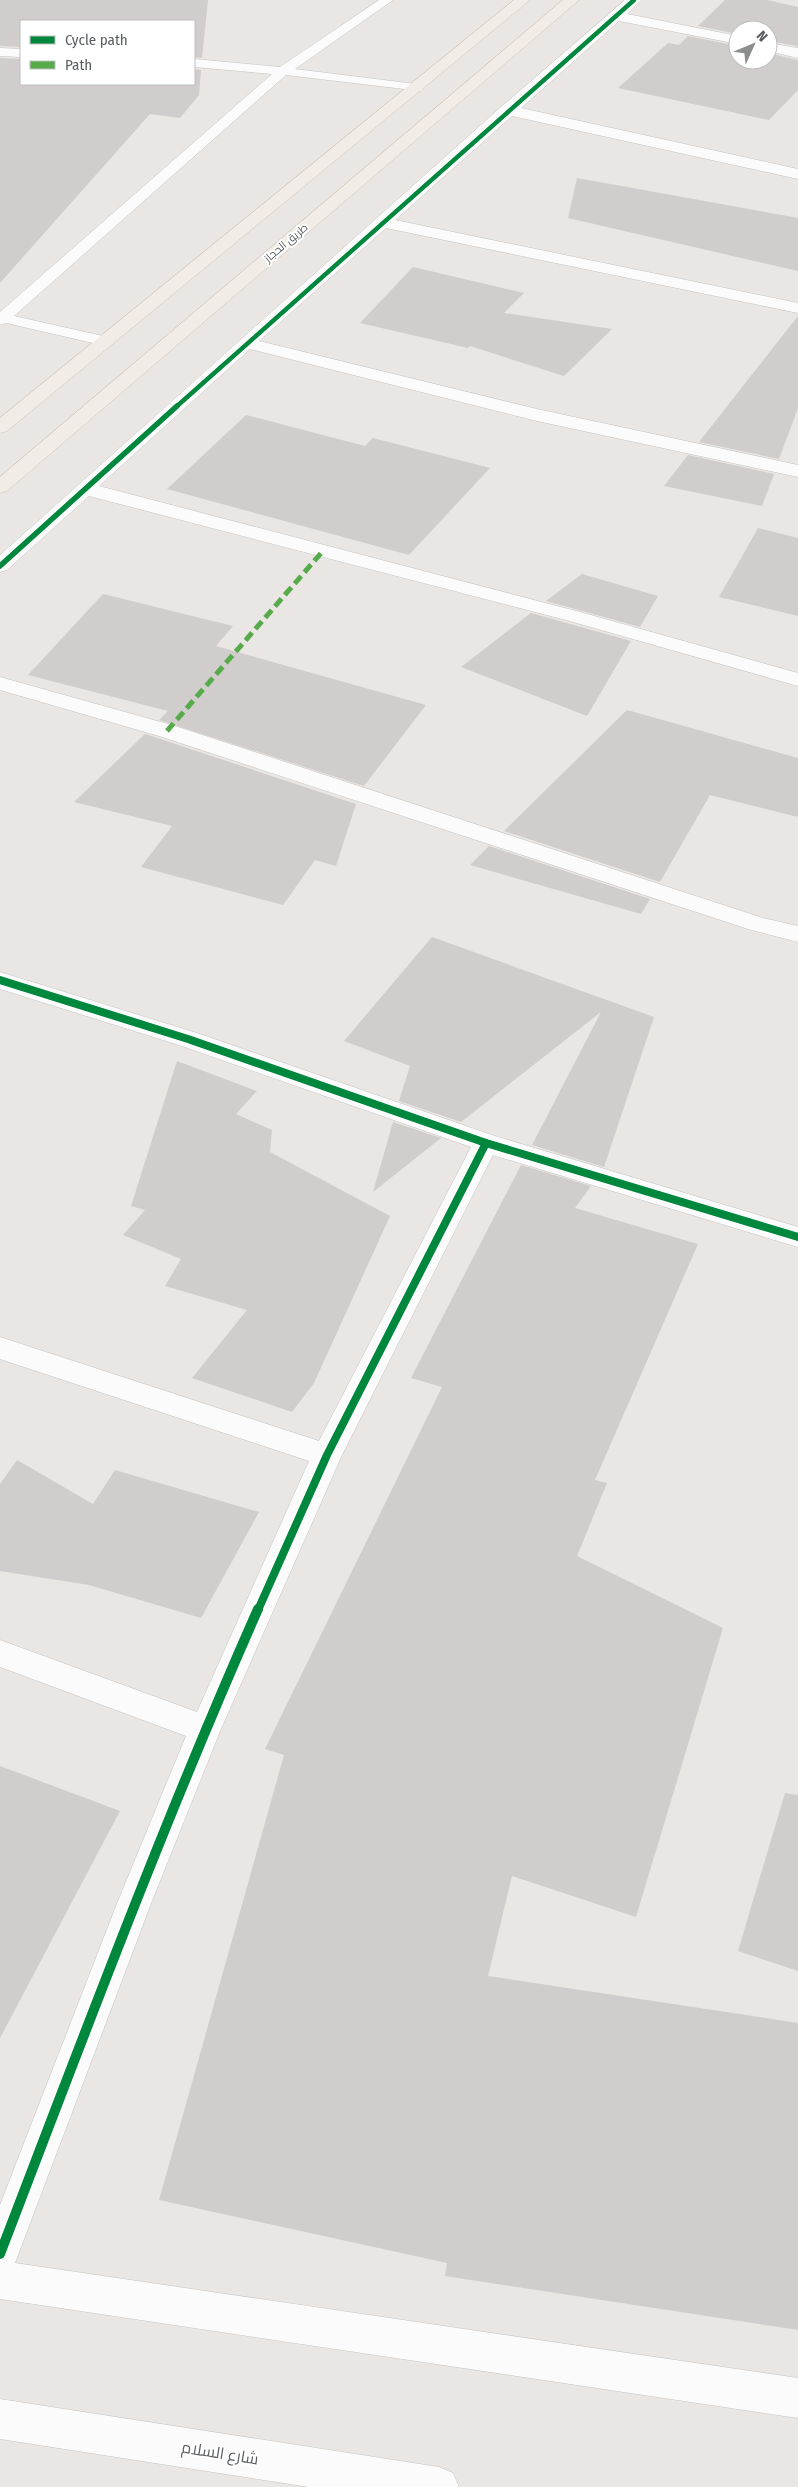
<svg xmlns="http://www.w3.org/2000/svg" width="798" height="2487" font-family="'Fira Sans Condensed',Cairo,sans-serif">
<rect width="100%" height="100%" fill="#e9e6e3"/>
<g fill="#d0cdcc">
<path d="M0 0H208L202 58 194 57V21H21V47L0 46Z"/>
<path d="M725 0H767L798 7V46L768 41V30H738V34L698 26Z"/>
<path d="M688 36 738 46V60H768V53L798 60V90L769 120 618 88 668 43 679 45Z"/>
<path d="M0 58 21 59V84H194V69L201 70 199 95 180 118 150 114 0 283Z"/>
<path d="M577 178 798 218V271L568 218Z"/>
<path d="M413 267 524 293 504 313 612 329 564 376 470 346 468 348 360 323Z"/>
<path d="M798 316V408L779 459 699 442Z"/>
<path d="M246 415 365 446 373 438 490 468 409 555 167 489Z"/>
<path d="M688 455 774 474 762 506 664 486Z"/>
<path d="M758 528 798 538V616L719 597Z"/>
<path d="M582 574 658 596 640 627 546 601Z"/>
<path d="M103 594 233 626 216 646 426 705 364 786 159 720 168 711 28 675Z"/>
<path d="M531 613 631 641 587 716 461 667Z"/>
<path d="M627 710 798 758V817L710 795 660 882 504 831Z"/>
<path d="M145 734 356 804 336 866 315 860 283 905 141 867 172 826 74 802Z"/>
<path d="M489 846 650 899 641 914 470 865Z"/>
<path d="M432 937 654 1017 604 1167 532 1145 601 1012 461 1122 399 1101 410 1066 344 1041Z"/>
<path d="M177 1061 257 1091 236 1114 272 1130 270 1152 390 1216 314 1383 292 1412 192 1378 247 1310 165 1286 181 1259 123 1235 145 1210 131 1206Z"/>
<path d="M393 1122 441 1138 373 1192Z"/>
<path d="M521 1165 591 1186 575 1208 698 1244 595 1480 607 1483 577 1556 723 1628 636 1917 512 1876 488 1976 798 2023V2330L445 2276 447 2263 159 2200 284 1755 265 1749 442 1387 411 1378Z"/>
<path d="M17 1460 93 1504 115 1470 259 1512 201 1618 89 1585 0 1571V1484Z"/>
<path d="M0 1766 120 1811 0 2038Z"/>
<path d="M785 1793 798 1795V1971L738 1951Z"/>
</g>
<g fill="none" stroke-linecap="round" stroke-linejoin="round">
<g stroke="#c3c4c3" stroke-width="1">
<g id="service">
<path d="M379 0H393L295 69 416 84 423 88 421 91 286 75 14 316 112 338 114 341 112 344 106 346 6 323 0 325V312L272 74 194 67V59L280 67Z"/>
<path d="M0 48 21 49V57L0 56Z"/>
</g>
</g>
<g stroke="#c3c4c3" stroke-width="1">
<g id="minor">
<path d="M625 0H641L627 14 738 36V44L619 21 521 108 798 169V179L512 116 395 220 798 303V313L386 228 259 341 537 409 798 465V477L537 421 250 349 99 486 580 612 798 673V686L566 620 89 496 7 570 0 572V555L501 107Z"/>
<path d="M768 43 798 48V58L768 51Z"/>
<path d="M0 677 175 726 763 918 798 926V942L748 929 159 736 0 690Z"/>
<path d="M0 972 197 1033 495 1136 798 1227V1247L493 1155 342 1455 221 1729 152 1901 15 2263 798 2378V2418L0 2299V2205L118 1901 186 1736 0 1667V1640L197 1712 309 1461 0 1359V1337L319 1441 471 1147 179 1045 0 989Z"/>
</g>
</g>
<g stroke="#c3c4c3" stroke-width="1">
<path id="tertiary" d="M0 2399 439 2467 453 2473 459 2487H309L0 2439Z"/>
</g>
<g stroke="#cfc2b4" stroke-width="1">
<g id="primary">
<path d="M514 0H530L7 431 0 433V418Z"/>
<path d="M563 0H579L7 491 0 493V477Z"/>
</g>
</g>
<use href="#service" fill="#fcfbfb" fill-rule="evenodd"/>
<use href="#minor" fill="#fcfbfb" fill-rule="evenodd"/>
<use href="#tertiary" fill="#fcfbfb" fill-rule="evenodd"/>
<use href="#primary" fill="#f1ede6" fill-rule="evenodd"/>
<path stroke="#58ab4b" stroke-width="5" stroke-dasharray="10 5" stroke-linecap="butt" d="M167 731 322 552"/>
<g stroke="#fff" stroke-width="6">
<path id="cycleway-far3" d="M176 407 634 0"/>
</g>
<g stroke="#fff" stroke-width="8">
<path id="cycleway-far2" d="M0 566 177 406"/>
</g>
<g stroke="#fff" stroke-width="11">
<g id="cycleway-far1">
<path d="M0 980 188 1039 486 1143 798 1237"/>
<path d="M258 1610 327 1455 486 1143"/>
</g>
</g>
<g stroke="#fff" stroke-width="13">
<path id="cycleway" d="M0 2254C83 2038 164 1821 258 1609"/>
</g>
<use href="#cycleway-far3" stroke="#00873e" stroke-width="4.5"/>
<use href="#cycleway-far2" stroke="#00873e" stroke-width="5.5"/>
<use href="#cycleway-far1" stroke="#00873e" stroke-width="8"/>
<use href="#cycleway" stroke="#00873e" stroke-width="10"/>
</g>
<g text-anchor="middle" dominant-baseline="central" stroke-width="4" stroke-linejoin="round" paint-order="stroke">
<g font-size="11" fill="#5a5e61" stroke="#fff">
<text transform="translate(286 243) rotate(-40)">طريق الحجاز</text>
</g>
<g font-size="16" fill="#5a5e61" stroke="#fff">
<text transform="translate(220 2453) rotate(9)">شارع السلام</text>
</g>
</g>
<rect x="20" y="20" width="175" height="65" fill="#ffffff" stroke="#bdbfc0"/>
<rect x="30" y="36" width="25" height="8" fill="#00873e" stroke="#bdbfc0"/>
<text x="65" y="45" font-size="15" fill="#5a5e61">Cycle path</text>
<rect x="30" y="61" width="25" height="8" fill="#58ab4b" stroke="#bdbfc0"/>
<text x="65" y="70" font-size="15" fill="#5a5e61">Path</text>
<g transform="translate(753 45) rotate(46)"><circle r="24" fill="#ffffff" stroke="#bdbfc0"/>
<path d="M0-4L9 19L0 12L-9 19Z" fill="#8c8e8e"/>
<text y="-8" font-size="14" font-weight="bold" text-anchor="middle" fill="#5a5e61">N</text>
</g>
</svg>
